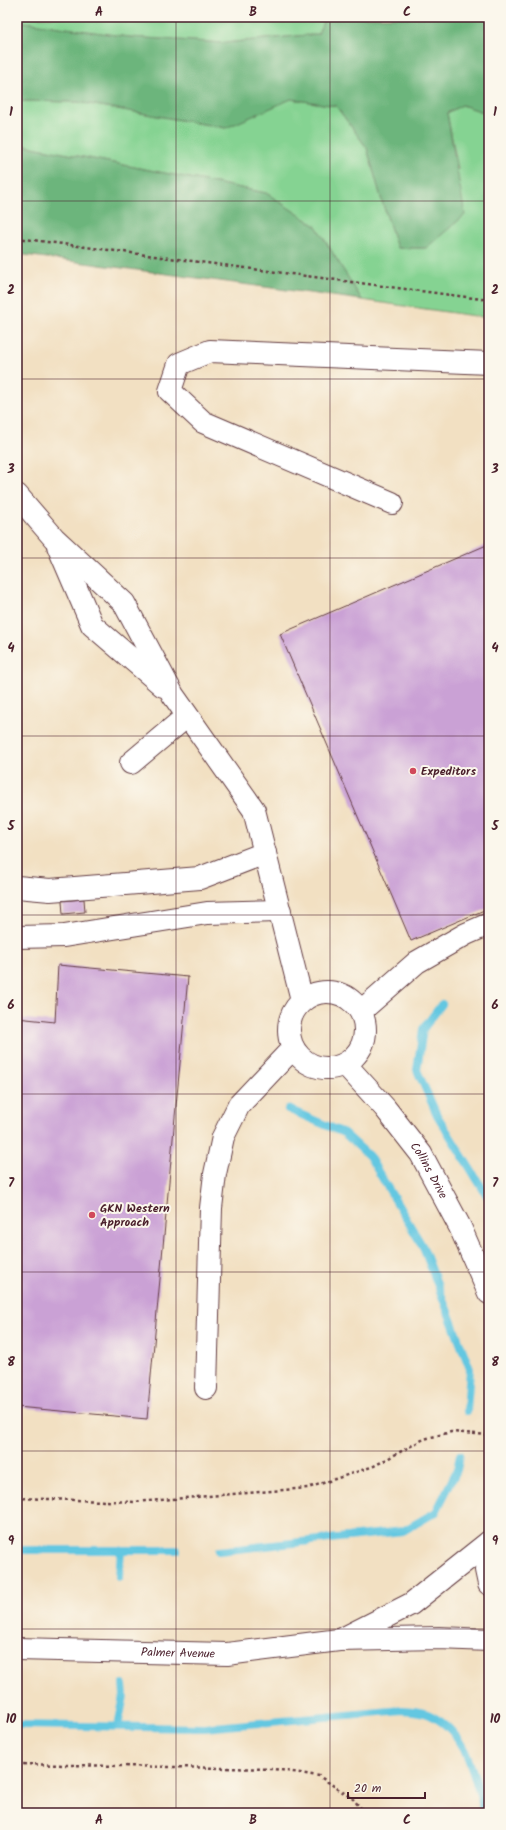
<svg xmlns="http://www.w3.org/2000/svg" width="506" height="1830" font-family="Kalam,sans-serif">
<rect width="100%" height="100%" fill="#fbf7ec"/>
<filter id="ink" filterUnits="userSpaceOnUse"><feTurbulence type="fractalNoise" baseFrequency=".025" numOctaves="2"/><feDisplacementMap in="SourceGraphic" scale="8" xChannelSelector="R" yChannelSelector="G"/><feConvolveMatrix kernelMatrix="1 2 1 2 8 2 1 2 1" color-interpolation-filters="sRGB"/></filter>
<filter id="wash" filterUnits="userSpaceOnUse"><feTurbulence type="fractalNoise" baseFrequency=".012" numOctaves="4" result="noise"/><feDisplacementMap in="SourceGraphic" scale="16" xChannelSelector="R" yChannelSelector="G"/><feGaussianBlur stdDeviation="0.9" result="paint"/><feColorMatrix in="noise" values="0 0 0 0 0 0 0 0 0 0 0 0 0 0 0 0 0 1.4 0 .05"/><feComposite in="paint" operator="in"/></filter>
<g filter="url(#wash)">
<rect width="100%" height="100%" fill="#f2e0c2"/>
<g fill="#85d392" stroke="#68795e">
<path d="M17 17H325L318 34 224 43 129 37 17 21Z"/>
<path d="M291 99 336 106 367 148 382 201 397 248H426L458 169 447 113 462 105 489 114V318L362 300 316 226 266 193 17 144V101L78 102 225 128Z"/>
</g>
<g fill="#6cb57c" stroke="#5b6a54">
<path d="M325 17H489V114L462 105 447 113 465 215 426 248H397L382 201 367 148 336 106 291 99 226 128 78 102 17 101V21L129 37 224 43 318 34Z"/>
<path d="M17 144 266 193 316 226 362 300 17 254Z"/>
</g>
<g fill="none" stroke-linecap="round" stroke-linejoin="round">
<g stroke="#63c7e1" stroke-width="8">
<path d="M442 1004 423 1029 417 1070 437 1115 489 1199"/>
<path d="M288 1109 344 1133 369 1156 423 1247 470 1369 467 1411"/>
<path d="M17 1550H177"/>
<path d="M219 1551 403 1531 436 1512 457 1470 460 1455"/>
<path d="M119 1577 121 1550"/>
<path d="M17 1725 204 1728 402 1710C411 1711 422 1711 430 1715 469 1734 473 1775 485 1813"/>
<path d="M118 1726 124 1696 123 1685"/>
</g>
</g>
<g id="blocks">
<g fill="#caa1d5">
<path d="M489 544V908L411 941 280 634Z"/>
<path d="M84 899 85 912 63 914 62 901Z"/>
<path d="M58 965 188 977 147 1419 17 1407V1018L55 1022Z"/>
</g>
</g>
</g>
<g filter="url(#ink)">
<use href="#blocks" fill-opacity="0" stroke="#633c42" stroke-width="1"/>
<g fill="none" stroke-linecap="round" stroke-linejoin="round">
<g stroke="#633c42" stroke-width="24">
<g id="minor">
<path d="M17 495 54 538 124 603 173 695 254 810 302 1000"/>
<path d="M392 503 203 422 170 391 179 364 210 351 489 363"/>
<path d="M58 546 92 625 163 686"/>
<path d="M131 763 187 716"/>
<path d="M17 887 50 890 200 878 265 853"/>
<path d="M17 937 64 936 207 913 280 911"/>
<circle cx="327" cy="1030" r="38"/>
<path d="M361 1011 417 962 466 934 489 924"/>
<path id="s1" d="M345 1064 385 1108 421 1154 460 1227 489 1293"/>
<path d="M206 1388 211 1208 215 1174 223 1137 239 1105 293 1048"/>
<path d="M489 1542 486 1570 489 1584"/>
<path d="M344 1638 411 1604 489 1542"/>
<path id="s2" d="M17 1649 227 1654 339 1640 439 1638 489 1640"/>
</g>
</g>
<g stroke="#633c42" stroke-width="2.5" stroke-dasharray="3 3" stroke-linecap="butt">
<path d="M17 238 489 300"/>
<path d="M17 1498 135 1502 308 1488 374 1466 424 1439 451 1432 489 1435"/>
<path d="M17 1764 274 1769 319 1776 353 1799 365 1813"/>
</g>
<use href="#minor" stroke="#fff" stroke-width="22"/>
</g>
</g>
<path fill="none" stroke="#4a1f2b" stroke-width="1" stroke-opacity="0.55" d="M176 17V1813M330 17V1813M17 201H489M17 379H489M17 558H489M17 736H489M17 915H489M17 1094H489M17 1272H489M17 1451H489M17 1629H489"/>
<g fill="#d1495b" stroke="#fbf7ec" stroke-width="1.5">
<circle cx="413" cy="771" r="4"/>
<circle cx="92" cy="1215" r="4"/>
</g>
<g text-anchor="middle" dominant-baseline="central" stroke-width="4" stroke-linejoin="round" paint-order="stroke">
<g font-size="12" font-weight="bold" fill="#4a1f2b" stroke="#fbf7ec" text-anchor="start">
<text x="421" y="771">Expeditors</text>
<text x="100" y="1208">GKN Western<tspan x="100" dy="14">Approach</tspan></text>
</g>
<g font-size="12" fill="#4a1f2b" stroke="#fbf7ec">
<text stroke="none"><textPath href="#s1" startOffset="136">Collins Drive</textPath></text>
<text stroke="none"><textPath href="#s2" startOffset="161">Palmer Avenue</textPath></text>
</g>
</g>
<rect width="506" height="1830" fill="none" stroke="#fbf7ec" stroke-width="44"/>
<path d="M348 1792v6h77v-6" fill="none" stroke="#4a1f2b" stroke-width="2"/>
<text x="354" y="1792" font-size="12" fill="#4a1f2b" stroke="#fbf7ec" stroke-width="3" paint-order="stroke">20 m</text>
<rect x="22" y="22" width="462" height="1786" fill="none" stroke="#4a1f2b" stroke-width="1.5"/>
<g font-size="13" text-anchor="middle" font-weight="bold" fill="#4a1f2b">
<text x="99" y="16">A</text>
<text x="253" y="16">B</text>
<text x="407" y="16">C</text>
<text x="11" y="116">1</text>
<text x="495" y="116">1</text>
<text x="11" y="294">2</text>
<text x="495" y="294">2</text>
<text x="11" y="473">3</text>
<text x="495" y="473">3</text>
<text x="11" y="652">4</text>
<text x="495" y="652">4</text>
<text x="11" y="830">5</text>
<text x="495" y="830">5</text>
<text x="11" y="1009">6</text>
<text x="495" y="1009">6</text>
<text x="11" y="1187">7</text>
<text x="495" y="1187">7</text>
<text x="11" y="1366">8</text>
<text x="495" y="1366">8</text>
<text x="11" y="1545">9</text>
<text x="495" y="1545">9</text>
<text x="11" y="1723">10</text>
<text x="495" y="1723">10</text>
<text x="99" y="1824">A</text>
<text x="253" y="1824">B</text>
<text x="407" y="1824">C</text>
</g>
</svg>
